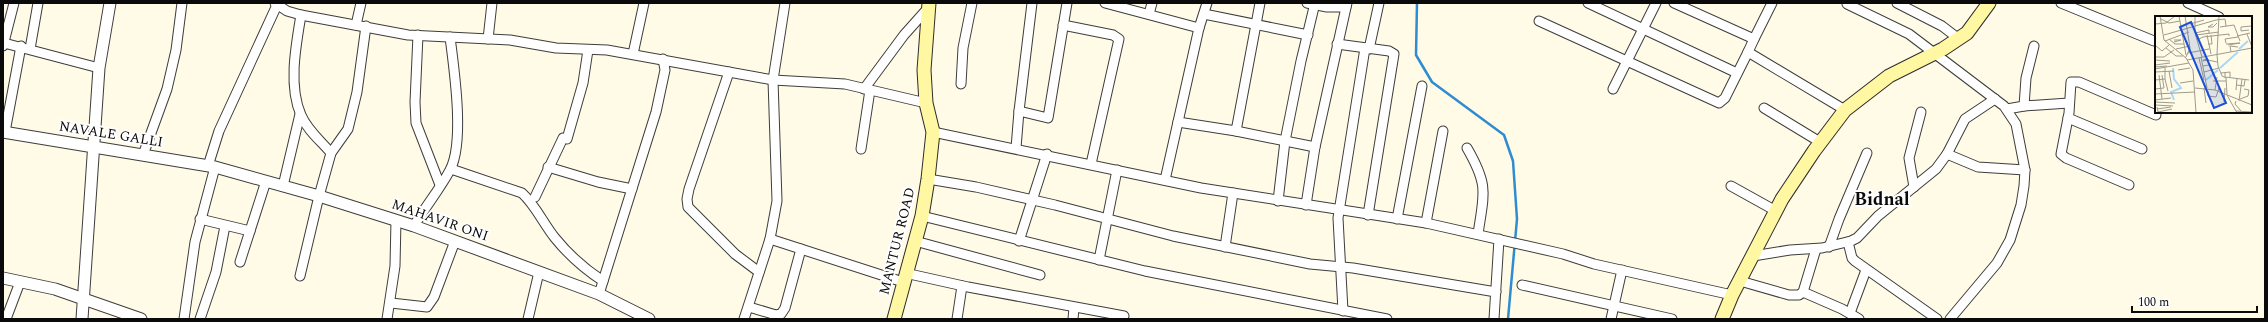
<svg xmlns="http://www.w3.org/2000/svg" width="2268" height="322" font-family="Spectral,serif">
<rect width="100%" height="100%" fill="#fffbe6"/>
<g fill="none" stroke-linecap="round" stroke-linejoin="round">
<path stroke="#2e8cd1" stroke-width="2.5" d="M1417 3 1416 55 1432 82 1504 135 1513 161 1517 219 1508 319"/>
<g stroke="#3d3d3d" stroke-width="11">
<g id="minor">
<path d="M275 3 287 11 301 15 408 35 510 40 556 48 607 50 773 80 845 84 926 103"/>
<path d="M1032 3 1019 111 1048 118 1067 3"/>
<path d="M1105 3 1199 28 1165 180"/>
<path d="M1307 3 1327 7H1346"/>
<path d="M1588 3 1737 73"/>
<path d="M1674 3 1754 39 1748 52 1845 110"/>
<path d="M1897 3 1942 26 1959 39"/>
<path d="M2061 3 2154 41"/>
<path d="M2188 3 2219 17"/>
<path d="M1847 4 1909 34 2004 106 2016 124 2025 170 2024 186 2021 205 2010 240 1997 263 1950 319"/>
<path d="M1149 14 1152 3"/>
<path d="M1204 14 1308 35"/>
<path d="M301 15C296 45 288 86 301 115 307 130 321 141 331 153"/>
<path d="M1539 21 1719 103 1725 98 1748 52"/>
<path d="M356 25 361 3"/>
<path d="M1063 25 1113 35 1119 39 1091 164"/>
<path d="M1199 28 1207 3"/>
<path d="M418 35 415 102 416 123 440 185"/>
<path d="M488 39 492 3"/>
<path d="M1754 39 1772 3"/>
<path d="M4 43 99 68"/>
<path d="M1337 44 1389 51 1394 54 1368 215"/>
<path d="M3 46 14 3"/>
<path d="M30 49 38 3"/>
<path d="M1369 49 1379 3"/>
<path d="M633 54 644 3"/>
<path d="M729 72 689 189 687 199 688 207 735 254 759 272"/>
<path d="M961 84 963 48 972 3"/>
<path d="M864 89 904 35 929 7"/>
<path d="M1613 89 1656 3"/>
<path d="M2024 106 2026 78 2034 46"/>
<path d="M1764 108 1820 142"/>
<path d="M2007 109 2024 106 2069 103"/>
<path d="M2068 118 2142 149"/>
<path d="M1178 122 1236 131 1260 3"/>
<path d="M1236 131 1315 147"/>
<path d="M5 132 21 46"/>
<path d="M933 132 1201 188 1426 223 1563 254 1594 264 1732 295"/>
<path d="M567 139 583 83 588 50"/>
<path d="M1016 148 1019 111"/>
<path d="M1467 148C1489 186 1484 193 1478 234"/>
<path d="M861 149 870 90"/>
<path d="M1947 154 1978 167 2025 170"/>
<path d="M143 155 167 89 176 50 182 3"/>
<path d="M208 166 219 131 277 5"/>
<path d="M548 167 598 182 632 189"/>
<path d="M451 169 522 193C536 206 543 223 555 238 568 254 586 270 603 281"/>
<path d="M928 179 976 187 1055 205 1173 236 1310 264 1353 268 1496 292"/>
<path d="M2129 185 2066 158 2061 154 2069 113 2071 82H2079L2156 115"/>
<path d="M283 186 300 114"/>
<path d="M1731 186 1776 211"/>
<path d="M1914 187 1909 158 1921 112"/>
<path d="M535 197 563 138"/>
<path d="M1278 201 1285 141 1301 61 1315 3"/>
<path d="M1306 205 1315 147 1347 3"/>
<path d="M922 216 1145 271 1387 319"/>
<path d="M200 219 250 231"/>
<path d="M1397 219 1422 86"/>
<path d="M1426 223 1443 131"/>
<path d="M414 226C425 207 440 189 450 170 465 142 454 69 450 37"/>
<path d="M770 239 903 282"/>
<path d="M915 241 1040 275"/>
<path d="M1019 241 1047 154"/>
<path d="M1848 242 1852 258 1855 261 1937 319"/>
<path d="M1225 247 1233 193"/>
<path d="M1829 247 1839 219 1867 153"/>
<path d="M1753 256 1790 250 1822 248 1851 241 1857 238 1878 216 1936 169 1947 154 1965 119 1995 99"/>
<path d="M1099 260 1117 170"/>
<path d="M240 262 266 181"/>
<path d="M905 273 968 287 1124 316"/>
<path d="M300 276 319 196 331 153 348 129 357 92 366 26"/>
<path d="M1740 281 1789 295H1799L1803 292 1816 249"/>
<path d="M1522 285 1672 319"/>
<path d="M1803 292 1842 309 1859 319"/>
<path d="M599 294 656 112 665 70 663 59"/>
<path d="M391 303 427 307 434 297 455 241"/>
<path d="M749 307 776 315 781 314 785 308 801 249"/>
<path d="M1343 311 1338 218 1365 48"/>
<path d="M1850 313 1866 270"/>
<path d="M6 319 20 282"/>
<path d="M184 319 195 242 215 167"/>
<path d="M200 319 216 272 225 226"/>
<path d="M387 319 395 266 396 220"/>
<path d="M528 319 539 272"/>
<path d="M744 319 770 239 777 201 773 80 785 3"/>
<path d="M957 319 962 286"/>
<path d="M1073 319 1074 308"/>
<path d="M1494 319 1499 239"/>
<path d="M1611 319 1622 270"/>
</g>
</g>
<g stroke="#3d3d3d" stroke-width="13">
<g id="tertiary">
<path d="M3 132 215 167 319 196 414 226 599 294 649 319"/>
<path d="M3 278 55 289 141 319"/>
<path d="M82 319 99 68 110 3"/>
</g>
</g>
<g stroke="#2c2c2c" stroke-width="15">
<g id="secondary">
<path d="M894 319 922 216 928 179 933 132 926 103 924 70 929 3"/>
<path d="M1722 319 1732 295 1782 199 1814 151 1845 110 1889 76 1943 49 1967 33 1989 3"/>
</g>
</g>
<use href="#minor" stroke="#fff" stroke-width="9"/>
<use href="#tertiary" stroke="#fff" stroke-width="11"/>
<use href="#secondary" stroke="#fff7a1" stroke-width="13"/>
</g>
<g text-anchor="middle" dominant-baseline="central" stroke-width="4" stroke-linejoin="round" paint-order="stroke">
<g font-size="14" fill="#0a0a0a" stroke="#fff">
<text transform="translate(111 134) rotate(9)">NAVALE GALLI</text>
<text transform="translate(440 220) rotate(19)">MAHAVIR ONI</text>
<text transform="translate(897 241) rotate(-76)">MANTUR ROAD</text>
</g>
<g font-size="18" font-weight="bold" fill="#0a0a0a" stroke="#fff">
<text x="1882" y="199">Bidnal</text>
</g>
</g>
<g transform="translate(2155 16)">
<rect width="97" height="97" fill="#fffbe6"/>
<path fill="none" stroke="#a9d8f8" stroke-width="2" d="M84 33 93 25M18 52 19 63 26 72 16 76 19 84M65 52 83 36M51 64 63 54"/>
<path fill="none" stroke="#9d9b8e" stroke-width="1" d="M5 0 9 24 31 42 38 54 41 97M24 0 31 39M30 0 35 32 31 41M40 1V17L47 41M6 3 14 7 25 5M0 8 11 7 20 0M35 8 49 4M58 8 53 11H58L62 7M65 11 79 9 85 25M94 14 86 15V11L97 10M40 17 54 14V17M92 18 97 31M9 19 61 4 70 3 71 10M41 19 64 16M52 19 56 38M82 20 95 17M14 23 20 28H29M19 24H26L19 26M42 24 48 21 74 18V20M10 25 34 16M71 27 70 23 83 21M53 28H57L56 19M71 28 85 27 73 29M1 30 7 35 14 29M11 32 21 40H28M21 33 35 30M76 36 75 30 83 31M33 37 54 33M62 38 64 0M62 39 63 50 67 60 71 62 72 78M0 41H9L19 34M46 41 52 72M44 42 49 64M0 44 15 45M32 44 97 32M0 49 15 47M48 50 54 49 53 44V43L48 44V45L53 44 62 46M0 51 12 50M0 53 34 47M23 54 35 52M14 55 17 72M0 56 19 55M49 56 64 52M66 57 75 56V61M70 57V61L94 64M4 59 7 83M10 63 13 75M0 64 10 63V52M58 65H71M25 67 38 65M82 69 89 70 90 64M40 72 60 74 97 89M49 72 51 87M0 73 9 72 7 59M60 74 62 61M81 74 82 62M53 75V80L61 81 64 72M0 78 40 76M72 79 82 97M85 83 93 80 94 74 89 73M0 84 16 82M81 85 80 88 86 95M84 85 87 63M0 86 20 87M69 86 70 72M0 89 18 90M2 91 3 96 17 93M2 93 16 91M81 95 97 96"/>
<path fill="#1d4ed8" fill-opacity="0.15" stroke="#1d4ed8" stroke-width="2" d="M36 6 71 87 59 92 25 11Z"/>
<rect width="97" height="97" fill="none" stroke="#0a0a0a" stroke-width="2"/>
</g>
<rect width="2268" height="322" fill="none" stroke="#0a0a0a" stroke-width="8"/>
<path d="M2132 306v6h125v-6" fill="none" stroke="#0a0a0a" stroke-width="2"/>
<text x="2138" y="306" font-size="12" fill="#0a0a0a" stroke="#ffffff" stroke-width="3" paint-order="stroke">100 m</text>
</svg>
